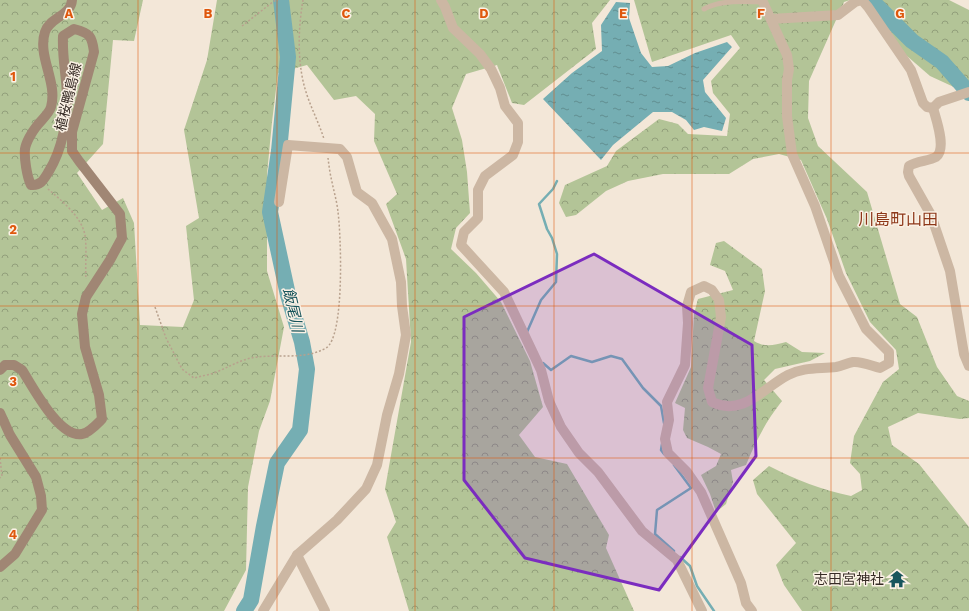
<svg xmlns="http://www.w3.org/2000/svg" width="969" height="611" font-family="'Work Sans','Noto Sans JP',sans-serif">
<defs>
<pattern id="forest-crowns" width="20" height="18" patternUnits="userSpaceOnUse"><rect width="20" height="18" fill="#b3c497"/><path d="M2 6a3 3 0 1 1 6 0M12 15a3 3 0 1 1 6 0" fill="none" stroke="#929f7b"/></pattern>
<pattern id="water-ripples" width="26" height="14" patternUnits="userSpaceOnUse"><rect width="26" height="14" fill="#75aeb3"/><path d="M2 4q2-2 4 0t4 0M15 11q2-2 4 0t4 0" fill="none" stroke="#618e91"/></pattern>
</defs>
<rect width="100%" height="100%" fill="#f3e7d8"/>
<g fill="url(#forest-crowns)">
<path d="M0 0H143L134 41 113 40 103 144 77 173 102 210 123 198 134 223 140 325 183 327 194 300 186 226 199 218 184 130 207 60 217 0H610L592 23 596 49 524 105 512 103 497 65 466 74 452 108 462 140 467 172 470 213 456 228 451 249 476 273 501 302 530 361 543 407 519 435 535 457 567 464 609 535 606 548 634 611H409L387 537 396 522 385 489 411 342 406 259 386 204 397 194 374 141 375 114 356 96 334 100 307 65 278 73 272 122 267 174V271L284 327 270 401 259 431 248 487 246 570 224 611H0Z"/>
<path d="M634 0H850L844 2 809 81 808 118 818 146 867 192 900 304 917 317 937 367 957 396 969 401V418L960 419 918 413 888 427 892 445 919 464 969 527V611H802L784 585 776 565 796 543 757 494 753 480 769 466C796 480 822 490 851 496L862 490 860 474 850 463 854 436 883 382 899 369 896 350 870 322 846 273 827 219 801 160 779 154 753 159 729 174H663L628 181 606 191 576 215 566 217 559 203 565 185 607 166 616 151 659 119 678 124 688 134 727 136 730 114 713 93 711 81 740 48 731 35 652 62Z"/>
<path d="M871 0H949L969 10V94L930 76 892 43Z"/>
<path d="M724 241 762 269 765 291 754 341C765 348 774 345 786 342L802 352 825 353 810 361 775 369 764 380 782 401C766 421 756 441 746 465L731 470 733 482 726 504 716 512 710 494 701 475 716 466 721 454 708 447 687 438 683 430 685 408 675 403 691 367 694 314 698 299 733 290 725 271 710 265 716 243Z"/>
</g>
<path fill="url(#water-ripples)" d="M616 2 630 3 629 18 641 53 652 67 668 66 695 53 727 42 732 47 703 80 705 92 726 118 722 131 704 127 694 130 686 120 672 112H653L613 145 601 160 543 99 572 73 602 51 601 25Z"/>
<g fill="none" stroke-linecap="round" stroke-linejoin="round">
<g stroke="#75aeb3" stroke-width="2.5">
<path d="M527 332 541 300 556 282 557 254 552 238 547 229 539 204 553 189 557 181"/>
<path d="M543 363 551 370 571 356 592 362 611 356 622 359 643 388 661 406 664 423"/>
<path d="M662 444 661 450 664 454"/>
<path d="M674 551 655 534 657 510 691 488 674 465"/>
<path d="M680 557 690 566 697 586 714 611"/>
</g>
<g stroke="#75aeb3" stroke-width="16">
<path d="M871 0 912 41 942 62 969 93"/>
<path d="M244 611 251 600 264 526 277 463 300 430 307 369 302 342 288 295 270 212 279 151 288 57 281 0"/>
</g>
<g stroke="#b8a18d" stroke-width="1.5" stroke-dasharray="2 2" stroke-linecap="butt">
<path d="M303 0C298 29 297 64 306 92 311 108 319 123 324 139"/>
<path d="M242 26 274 1 278 0"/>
<path d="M48 189C62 201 81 216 85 235 87 248 85 267 86 279"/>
<path d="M155 307 166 338 182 369 194 378C201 376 208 375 214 373 227 368 238 361 251 358 276 353 303 361 326 348 345 337 341 234 338 212 337 202 334 192 332 182 330 174 329 166 328 158"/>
<path d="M0 458 2 476 0 478"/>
</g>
<path stroke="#ccb7a3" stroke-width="5" d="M704 9C720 0 744 1 763 2"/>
<g stroke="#ccb7a3" stroke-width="10">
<path d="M441 0 445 7 453 28 480 54 491 69 500 88 505 106 518 123V142L513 155 485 176 478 190V218L464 232 461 245 504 292 541 370 549 401 561 427 579 453 598 472 642 531 677 560 702 611"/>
<path d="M771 19 838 15 855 2 862 0 868 7 911 70 923 103 927 107 933 108 939 102 969 92"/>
<path d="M933 108C936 119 947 149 936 157 929 161 917 161 909 166L908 172 909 176 931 215 950 271 964 354 969 366"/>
<path d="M297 555 325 611"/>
<path d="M263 611 297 555 337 520 366 489 377 465 387 415 399 374 406 335 402 306 401 282 392 239 372 203 357 192 347 157 340 149 288 145 279 202"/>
<path d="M752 611 746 603 741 583 701 492 687 472 668 453 665 439 669 420 667 402 685 365 688 323 687 306 691 292 704 286 712 290 719 300 721 317 708 388 712 402C743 417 763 388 788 375 803 367 819 369 836 367 842 366 847 363 853 362 861 361 872 366 880 368L889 363V352L866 329 839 276 815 206 792 154 787 116V80L789 69 787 55 762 0"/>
</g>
<g stroke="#a08674" stroke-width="10">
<path d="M0 370 5 365H14L22 370C33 387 59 438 82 434 89 433 97 424 102 419L99 395 85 347 82 314 86 297 110 260 122 238 120 214 79 161 72 151V132L94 52C92 36 90 33 74 29L63 36C62 56 66 74 67 94 68 119 62 150 49 171 44 179 41 186 31 185 27 177 24 158 25 149 26 142 32 132 36 127 40 121 49 114 51 107 58 82 37 56 45 32 50 17 71 16 72 0"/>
<path d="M0 413 10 435 36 477 41 496 42 510 15 554 0 567"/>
</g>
</g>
<path fill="#7b2cbf" fill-opacity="0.2" stroke="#7b2cbf" stroke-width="3" stroke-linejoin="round" d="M594 254 752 345 756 456 659 590 525 558 464 480V317Z"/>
<path fill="none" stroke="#df570d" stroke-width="1" stroke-opacity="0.55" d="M138 0V611M277 0V611M415 0V611M554 0V611M692 0V611M831 0V611M0 153H969M0 306H969M0 458H969"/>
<defs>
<g id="temple-bare" transform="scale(1.38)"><path d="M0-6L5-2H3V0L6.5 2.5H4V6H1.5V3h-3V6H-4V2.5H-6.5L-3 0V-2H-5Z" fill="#18555c" stroke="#fbf1e5" stroke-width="2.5" paint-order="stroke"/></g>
</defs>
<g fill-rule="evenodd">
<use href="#temple-bare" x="897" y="579"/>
</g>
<g text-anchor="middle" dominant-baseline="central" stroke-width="3" stroke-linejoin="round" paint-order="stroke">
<g font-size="14" fill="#372c26" stroke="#fbf1e5">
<text transform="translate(68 97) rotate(-76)">植桜鴨島線</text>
</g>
<g font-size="14" fill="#372c26" stroke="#fbf1e5" text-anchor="end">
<text x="884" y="579">志田宮神社</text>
</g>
<g font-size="15" font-style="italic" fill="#18555c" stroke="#fbf1e5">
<text transform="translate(293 310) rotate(77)">飯尾川</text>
</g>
<g font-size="16" fill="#8d3718" stroke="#fbf1e5">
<text x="898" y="219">川島町山田</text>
</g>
</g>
<g font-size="13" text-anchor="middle" font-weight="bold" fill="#df570d" stroke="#fbf1e5" stroke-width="3" stroke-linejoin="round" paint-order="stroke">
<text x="69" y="18">A</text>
<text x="208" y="18">B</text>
<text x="346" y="18">C</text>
<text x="484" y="18">D</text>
<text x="623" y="18">E</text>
<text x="761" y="18">F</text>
<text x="900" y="18">G</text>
<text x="13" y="81">1</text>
<text x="13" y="234">2</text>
<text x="13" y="386">3</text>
<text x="13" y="539">4</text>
</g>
</svg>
